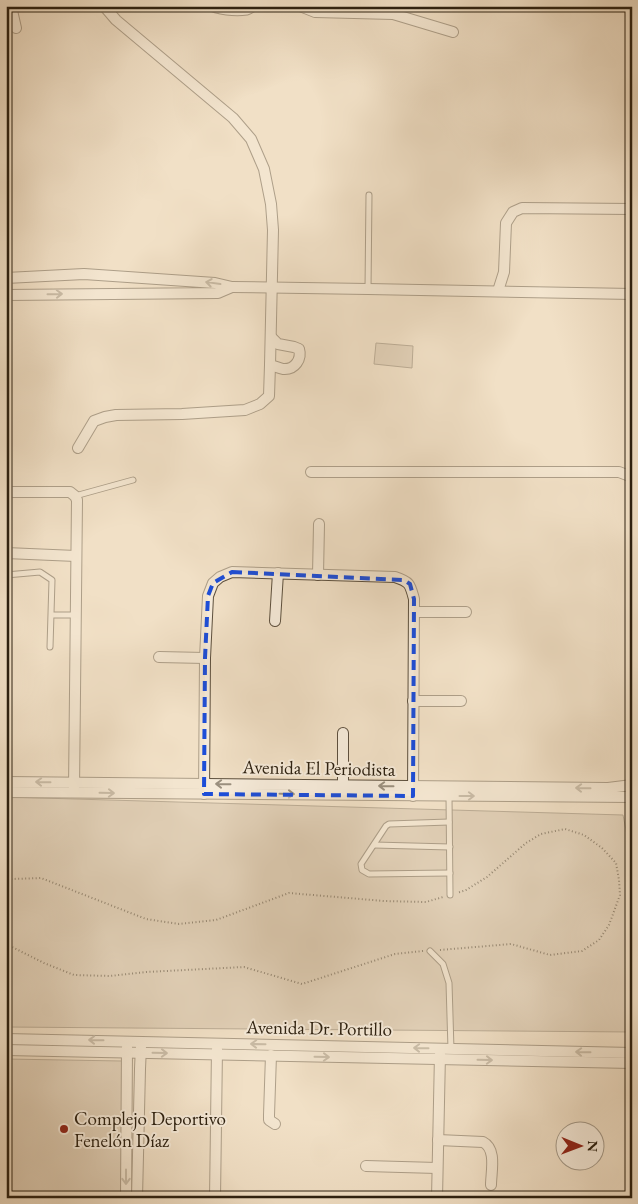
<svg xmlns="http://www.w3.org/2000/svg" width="638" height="1204" font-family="'EB Garamond',serif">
<rect width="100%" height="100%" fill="#f1e0c6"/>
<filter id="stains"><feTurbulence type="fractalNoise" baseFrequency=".004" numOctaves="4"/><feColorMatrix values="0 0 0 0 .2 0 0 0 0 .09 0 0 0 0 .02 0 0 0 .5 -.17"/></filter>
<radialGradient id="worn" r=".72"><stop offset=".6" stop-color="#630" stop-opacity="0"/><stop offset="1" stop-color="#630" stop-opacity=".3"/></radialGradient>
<g fill="#d0bfa7" stroke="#7e705c">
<path d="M376 343 413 346 412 368 374 364Z"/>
<path d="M6 797 623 815 632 860V1032L6 1027Z"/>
<path d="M6 1059 122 1061 121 1198H6Z"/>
</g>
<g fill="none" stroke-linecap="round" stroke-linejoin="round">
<g stroke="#5d503e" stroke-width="7">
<g id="lane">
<path d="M206 6C218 12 235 14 247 12 251 11 254 8 258 6"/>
<path d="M368 289 369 195"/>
<path d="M75 496 133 480"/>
<path d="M6 575 40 572 52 580 50 647"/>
<path d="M52 615H76"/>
<path d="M449 796 450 895"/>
<path d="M449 822 389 824 386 826 361 864 362 870 369 874 450 873"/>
<path d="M374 845 450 847"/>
<path d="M430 951 443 964 449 983 451 1049"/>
</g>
</g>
<g stroke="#5d503e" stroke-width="12">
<g id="street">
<path d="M11 6 16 28"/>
<path d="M300 6 315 12 393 14 453 32"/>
<path d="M6 278 84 274 215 283 232 287 218 293 6 295"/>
<path d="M232 287 368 289 632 294"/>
<path d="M498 291 504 272 506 223 513 212 522 208 632 209"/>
<path d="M270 365C274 366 279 368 283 369 295 370 302 359 299 349L294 347 278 344 271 337"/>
<path d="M78 448 94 421 105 417 116 415 182 414 245 410 260 404 269 396 270 365 273 230 271 204 264 169 251 139 233 118 116 20 104 6"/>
<path d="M311 472H619L632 477"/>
<path d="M6 492H70L75 496 77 500 74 789"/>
<path d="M6 553 76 556"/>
<path d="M318 575 319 524"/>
<path d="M414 612H466"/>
<path d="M275 621 278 573"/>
<path d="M159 657 205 658"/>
<path d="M413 701H461"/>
<path d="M6 782 608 788 632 785"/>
<path d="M343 785V733"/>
<path d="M6 792 632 797"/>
<path d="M204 794 205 658 208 596 213 583 220 577 232 572 395 577C410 582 410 584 414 599L413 796"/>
<path d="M6 1039 632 1053"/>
<path d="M6 1050 632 1063"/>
<path d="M271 1055 269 1115V1120L275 1124"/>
<path d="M438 1140 483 1142C497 1149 491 1172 491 1185"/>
<path d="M366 1166 437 1168"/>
<path d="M126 1198 127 1047"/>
<path d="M137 1198 140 1069 141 1046"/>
<path d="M215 1198 217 1049"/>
<path d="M437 1198 440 1054"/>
</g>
</g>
<g stroke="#2c2010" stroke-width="2" stroke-dasharray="1 2.5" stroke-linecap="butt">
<path d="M6 884 12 879 41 878 146 919 179 924 216 920 289 893 384 901 426 902 443 897"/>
<path d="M6 944 44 963 74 975 110 976 146 972 244 967 302 984 395 954 423 951"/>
<path d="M440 950 511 944 550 955 582 951 599 940 609 925 620 895 619 880 616 863 602 848 584 835 565 829 541 834 526 843 487 877 466 890 457 893"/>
</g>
<use href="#lane" stroke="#f6ebda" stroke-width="5"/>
<use href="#street" stroke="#f6ebda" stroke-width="10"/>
</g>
<defs><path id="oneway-shaft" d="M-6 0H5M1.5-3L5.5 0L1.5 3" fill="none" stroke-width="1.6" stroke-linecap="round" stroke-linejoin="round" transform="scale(1.25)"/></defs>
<g stroke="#9b907f">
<use href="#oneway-shaft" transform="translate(213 283) rotate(-172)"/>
<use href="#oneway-shaft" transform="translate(55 294) rotate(-1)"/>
<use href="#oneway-shaft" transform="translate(43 782) rotate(-179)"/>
<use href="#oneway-shaft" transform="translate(223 784) rotate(-179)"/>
<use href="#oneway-shaft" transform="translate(386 786) rotate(-179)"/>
<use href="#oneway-shaft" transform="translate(583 788) rotate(-179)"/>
<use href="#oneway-shaft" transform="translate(107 793) rotate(1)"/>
<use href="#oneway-shaft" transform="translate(287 794) rotate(1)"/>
<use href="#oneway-shaft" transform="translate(467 796)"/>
<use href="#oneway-shaft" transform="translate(96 1040) rotate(-179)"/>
<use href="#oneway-shaft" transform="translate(258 1044) rotate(-179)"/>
<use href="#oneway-shaft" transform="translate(421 1048) rotate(-179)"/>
<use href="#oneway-shaft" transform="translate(583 1052) rotate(-179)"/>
<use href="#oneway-shaft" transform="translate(160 1053) rotate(1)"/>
<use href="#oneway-shaft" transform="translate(322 1057) rotate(1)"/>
<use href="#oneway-shaft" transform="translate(485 1060) rotate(1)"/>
<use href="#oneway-shaft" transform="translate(126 1177) rotate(90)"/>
</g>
<path d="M0 0H638V1204H0ZM232 572 404 580 410 584 414 599 413 796 204 794 205 658 208 596 213 583Z" fill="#f1e0c6" fill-opacity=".55" fill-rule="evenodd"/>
<path fill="none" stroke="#1d4ed8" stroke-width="4" stroke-dasharray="10 6" stroke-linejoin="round" d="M232 572 404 580 410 584 414 599 413 796 204 794 205 658 208 596 213 583Z"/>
<circle fill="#8f2418" stroke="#f6ebda" stroke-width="2" cx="64" cy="1129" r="5"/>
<g text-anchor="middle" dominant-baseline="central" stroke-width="4" stroke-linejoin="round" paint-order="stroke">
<g font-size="19" fill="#2c2010" stroke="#f6ebda">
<text transform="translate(319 768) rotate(1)">Avenida El Periodista</text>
<text transform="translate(319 1028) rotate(1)">Avenida Dr. Portillo</text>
</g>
<g font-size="19" fill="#2c2010" stroke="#f6ebda" text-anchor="start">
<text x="74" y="1118">Complejo Deportivo<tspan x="74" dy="22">Fenelón Díaz</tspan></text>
</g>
</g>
<rect width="638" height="1204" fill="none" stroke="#f1e0c6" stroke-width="25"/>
<rect x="8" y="8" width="623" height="1189" fill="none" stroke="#2c2010" stroke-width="2.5"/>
<rect x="12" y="12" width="613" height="1179" fill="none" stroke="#2c2010"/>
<g transform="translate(580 1146) rotate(91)"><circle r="24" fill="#f6ebda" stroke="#a59a89"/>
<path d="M0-4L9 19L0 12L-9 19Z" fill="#8f2418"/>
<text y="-8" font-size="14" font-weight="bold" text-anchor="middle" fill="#2c2010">N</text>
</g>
<rect width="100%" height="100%" filter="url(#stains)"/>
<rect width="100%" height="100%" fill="url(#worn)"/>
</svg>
